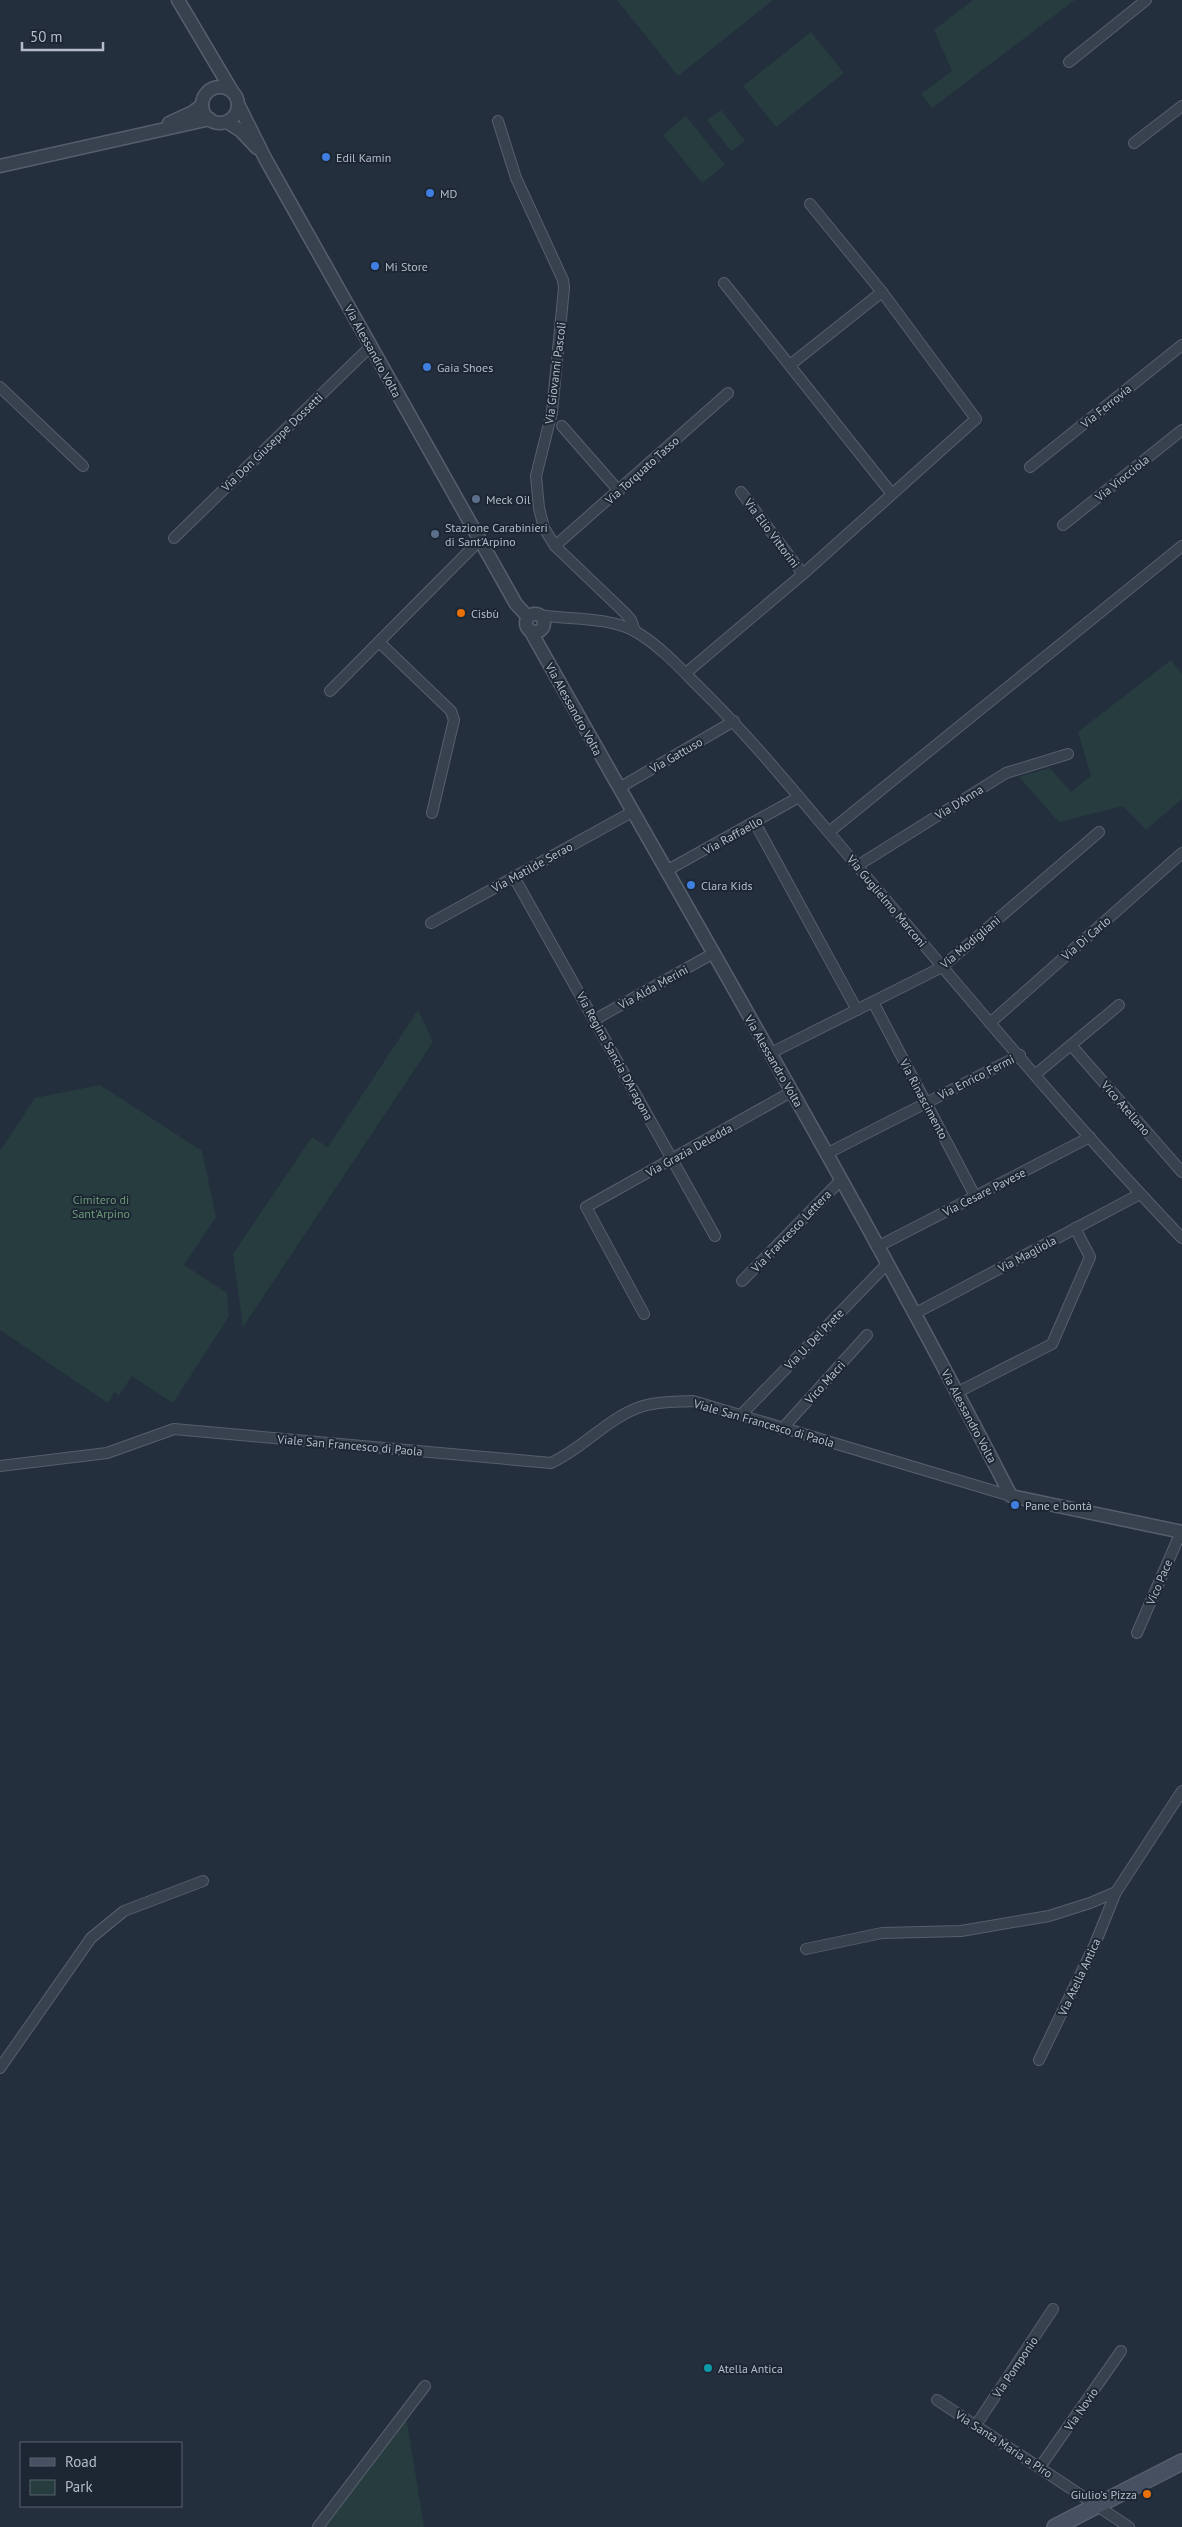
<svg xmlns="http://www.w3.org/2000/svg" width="1182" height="2527" font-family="'PT Sans',sans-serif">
<rect width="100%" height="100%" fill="#242f3e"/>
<g fill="#263c3f">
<path d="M617 0H773L678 76Z"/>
<path d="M973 0H1075L932 108 921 94 952 71 934 30Z"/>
<path d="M811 32 844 73 776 127 743 86Z"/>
<path d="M721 110 745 141 731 151 707 120Z"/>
<path d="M686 116 725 165 702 183 663 135Z"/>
<path d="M1171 660 1182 674V799L1146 830 1123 806 1059 822 1019 777 1050 768 1071 792 1091 776 1078 732Z"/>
<path d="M418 1010 433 1042 243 1327 233 1254 312 1137 328 1147Z"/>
<path d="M100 1085 202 1151 216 1217 184 1265 227 1293 229 1316 173 1403 132 1376 119 1395 114 1392 108 1403 0 1330V1151L35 1098Z"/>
<path d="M406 2416 424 2527H322L382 2453Z"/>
</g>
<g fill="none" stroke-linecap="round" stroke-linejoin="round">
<g stroke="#565f6c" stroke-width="12">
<g id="minor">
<path d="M1069 62 1146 0"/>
<path d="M498 121 516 178 563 280 564 288 552 412 536 476 539 508 544 528 555 546 625 613 631 620 635 631"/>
<path d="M1134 143 1182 106"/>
<path d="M724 283 892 494"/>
<path d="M790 365 882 292"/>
<path d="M0 387 83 466"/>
<path d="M562 426 619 491"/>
<path d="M1030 467 1182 345"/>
<path d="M741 492 803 574"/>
<path d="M1063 525 1182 430"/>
<path d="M174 538 371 346"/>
<path d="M555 546 728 393"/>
<path d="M539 615C570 620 610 616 638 633 661 647 680 668 700 688 747 734 789 785 831 835 947 971 1059 1109 1182 1238"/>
<path d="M379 642 451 711 454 720 432 813"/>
<path d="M686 673 803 574 976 419 882 292 810 204"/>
<path d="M330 691 480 540"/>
<path d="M619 788 734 721"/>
<path d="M755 823 857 1010"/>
<path d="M829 832 1182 546"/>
<path d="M857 866 1006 773 1068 754"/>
<path d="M666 871 799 797"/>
<path d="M514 877 715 1236"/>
<path d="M431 923 632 812"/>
<path d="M873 1002 975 1196"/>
<path d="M594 1020 712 954"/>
<path d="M990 1023 1182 853"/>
<path d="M1071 1045 1182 1172"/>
<path d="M769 1054 942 967 1099 832"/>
<path d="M1036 1074 1119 1005"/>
<path d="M826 1154 1020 1055"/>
<path d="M877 1247 1090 1137"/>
<path d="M742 1281 841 1180"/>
<path d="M644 1314 586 1207 791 1092"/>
<path d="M914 1314 1140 1194"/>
<path d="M958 1392 1052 1344 1090 1257 1075 1228"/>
<path d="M741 1415 887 1264"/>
<path d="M782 1429 867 1335"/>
<path d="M0 1466 107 1453 174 1429 551 1463C584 1448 608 1417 643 1406 659 1401 677 1402 693 1401L1011 1496"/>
<path d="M1137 1633 1181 1532"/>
<path d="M806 1949 882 1933 961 1931 1049 1916 1090 1903 1116 1892"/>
<path d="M1039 2060 1095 1944 1116 1892 1182 1791"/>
<path d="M0 2068 91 1938 124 1911 203 1881"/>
<path d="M937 2400 1129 2527"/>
<path d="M976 2425 1053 2309"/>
<path d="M1040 2467 1121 2351"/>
<path d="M318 2527 425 2386"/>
</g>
</g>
<g stroke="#565f6c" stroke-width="15">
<g id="tertiary">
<path d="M178 0 232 91"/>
<circle cx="220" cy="105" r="18"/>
<path d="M239 106 266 160 516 604 528 617"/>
<path d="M227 122 241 131 257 148"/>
<path d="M169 123 193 112 202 105"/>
<path d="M0 166 210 119"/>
<circle cx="535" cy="623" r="9"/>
<path d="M530 630C692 918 860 1202 1011 1496L1182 1532"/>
</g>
</g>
<g stroke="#565f6c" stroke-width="18">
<path id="secondary" d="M1055 2527 1182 2462"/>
</g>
<use href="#minor" stroke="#38414e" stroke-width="10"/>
<use href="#tertiary" stroke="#38414e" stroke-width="12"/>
<use href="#secondary" stroke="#465061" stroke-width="15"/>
</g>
<g fill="#3f7fe0" stroke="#1d2633" stroke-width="2">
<circle cx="326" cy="157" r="5"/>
<circle cx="430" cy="193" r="5"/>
<circle cx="375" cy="266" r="5"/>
<circle cx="427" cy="367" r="5"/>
<circle cx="691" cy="885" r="5"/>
<circle cx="1015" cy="1505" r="5"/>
</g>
<g fill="#5c6f8a" stroke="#1d2633" stroke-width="2">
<circle cx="476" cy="499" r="5"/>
<circle cx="435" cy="534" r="5"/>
</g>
<g fill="#e8710a" stroke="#1d2633" stroke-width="2">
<circle cx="461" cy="613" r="5"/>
<circle cx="1147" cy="2494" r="5"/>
</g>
<circle fill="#0f9aa8" stroke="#1d2633" stroke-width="2" cx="708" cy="2368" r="5"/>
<g text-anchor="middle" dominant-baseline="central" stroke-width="4" stroke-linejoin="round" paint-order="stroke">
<g font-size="12" fill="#b4bcc9" stroke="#1d2633" text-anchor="start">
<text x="336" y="157">Edil Kamin</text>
<text x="440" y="193">MD</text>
<text x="385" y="266">Mi Store</text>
<text x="437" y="367">Gaia Shoes</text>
<text x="486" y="499">Meck Oil</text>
<text x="445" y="527">Stazione Carabinieri<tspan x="445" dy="14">di Sant'Arpino</tspan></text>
<text x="471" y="613">Cisbù</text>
<text x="701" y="885">Clara Kids</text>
<text x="1025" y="1505">Pane e bontà</text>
<text x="718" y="2368">Atella Antica</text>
<text x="1137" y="2494" text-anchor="end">Giulio's Pizza</text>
</g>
<g font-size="12" fill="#b4bcc9" stroke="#1d2633">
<text transform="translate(373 351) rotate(61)">Via Alessandro Volta</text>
<text transform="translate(555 373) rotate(-83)">Via Giovanni Pascoli</text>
<text transform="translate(1106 406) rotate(-39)">Via Ferrovia</text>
<text transform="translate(272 442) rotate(-44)">Via Don Giuseppe Dossetti</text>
<text transform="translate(642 470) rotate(-42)">Via Torquato Tasso</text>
<text transform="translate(1122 478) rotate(-39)">Via Viocciola</text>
<text transform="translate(772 533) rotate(53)">Via Elio Vittorini</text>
<text transform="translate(574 709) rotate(61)">Via Alessandro Volta</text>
<text transform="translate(676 755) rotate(-30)">Via Gattuso</text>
<text transform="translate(959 802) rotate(-32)">Via D'Anna</text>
<text transform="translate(733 835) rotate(-29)">Via Raffaello</text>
<text transform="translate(532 867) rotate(-29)">Via Matilde Serao</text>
<text transform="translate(887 901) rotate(50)">Via Guglielmo Marconi</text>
<text transform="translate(1086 938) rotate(-41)">Via Di Carlo</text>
<text transform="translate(970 942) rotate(-40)">Via Modigliani</text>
<text transform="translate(653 987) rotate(-29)">Via Alda Merini</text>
<text transform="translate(615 1056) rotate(61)">Via Regina Sancia D'Aragona</text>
<text transform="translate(774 1061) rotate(60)">Via Alessandro Volta</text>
<text transform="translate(976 1077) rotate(-27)">Via Enrico Fermi</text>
<text transform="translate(924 1099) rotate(62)">Via Rinascimento</text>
<text transform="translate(1126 1108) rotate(49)">Vico Atellano</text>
<text transform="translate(689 1150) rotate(-29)">Via Grazia Deledda</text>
<text transform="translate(984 1192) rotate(-27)">Via Cesare Pavese</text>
<text transform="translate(791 1231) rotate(-46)">Via Francesco Lettera</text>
<text transform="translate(1027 1254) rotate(-28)">Via Magliola</text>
<text transform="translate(814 1339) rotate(-46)">Via U. Del Prete</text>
<text transform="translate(825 1382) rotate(-48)">Vico Macrì</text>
<text transform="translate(969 1416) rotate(62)">Via Alessandro Volta</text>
<text transform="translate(764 1423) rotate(16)">Viale San Francesco di Paola</text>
<text transform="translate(350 1445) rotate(5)">Viale San Francesco di Paola</text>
<text transform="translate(1159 1582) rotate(-67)">Vico Pace</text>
<text transform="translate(1079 1977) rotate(-65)">Via Atella Antica</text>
<text transform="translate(1015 2367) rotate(-56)">Via Pomponio</text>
<text transform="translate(1081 2409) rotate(-55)">Via Novio</text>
<text transform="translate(1004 2444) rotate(33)">Via Santa Maria a Piro</text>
</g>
<g font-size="12" fill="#6b9a76" stroke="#1d2633">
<text x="101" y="1199">Cimitero di<tspan x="101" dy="14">Sant'Arpino</tspan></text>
</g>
</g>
<rect x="20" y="2442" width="162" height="65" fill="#1d2633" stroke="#59626f"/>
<rect x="30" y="2458" width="25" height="8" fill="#465061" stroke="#59626f"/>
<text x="65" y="2467" font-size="15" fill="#b4bcc9">Road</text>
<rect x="30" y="2480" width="25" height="15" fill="#263c3f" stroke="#59626f"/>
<text x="65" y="2492" font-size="15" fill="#b4bcc9">Park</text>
<path d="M22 42v8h81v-8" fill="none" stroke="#b4bcc9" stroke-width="2.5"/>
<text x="30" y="42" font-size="15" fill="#b4bcc9" stroke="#1d2633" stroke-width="4" paint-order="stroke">50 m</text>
</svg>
